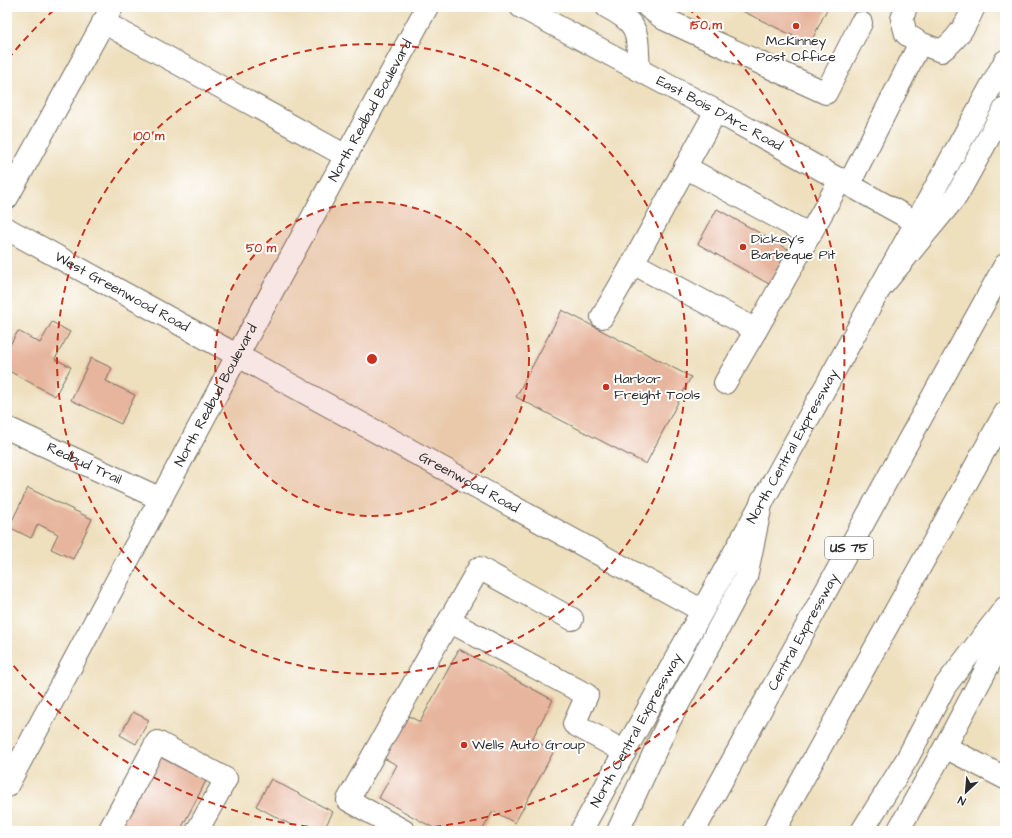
<svg xmlns="http://www.w3.org/2000/svg" width="1012" height="838" font-family="'Architects Daughter',sans-serif">
<rect width="100%" height="100%" fill="#fff"/>
<filter id="ink" filterUnits="userSpaceOnUse"><feTurbulence type="fractalNoise" baseFrequency=".025" numOctaves="2"/><feDisplacementMap in="SourceGraphic" scale="8" xChannelSelector="R" yChannelSelector="G"/><feConvolveMatrix kernelMatrix="1 2 1 2 8 2 1 2 1" color-interpolation-filters="sRGB"/></filter>
<filter id="wash" filterUnits="userSpaceOnUse"><feTurbulence type="fractalNoise" baseFrequency=".012" numOctaves="4" result="noise"/><feDisplacementMap in="SourceGraphic" scale="16" xChannelSelector="R" yChannelSelector="G"/><feGaussianBlur stdDeviation="0.9" result="paint"/><feColorMatrix in="noise" values="0 0 0 0 0 0 0 0 0 0 0 0 0 0 0 0 0 1.4 0 .05"/><feComposite in="paint" operator="in"/></filter>
<g filter="url(#wash)">
<rect width="100%" height="100%" fill="#eedfbd"/>
<g id="blocks">
<g fill="#e7b59d">
<path d="M734 7H828L810 44Z"/>
<path d="M717 209 788 249 769 284 698 244Z"/>
<path d="M562 310 691 377 646 464 516 397Z"/>
<path d="M52 322 70 332 55 359 71 367 55 396 7 370V350L18 331 40 343Z"/>
<path d="M91 358 112 368 106 381 135 395 121 424 71 400Z"/>
<path d="M28 488 92 519 73 559 51 549 58 534 38 524 31 538 9 527Z"/>
<path d="M459 649 553 700 532 739 554 751 515 823 493 811 482 831H439L379 798 397 765 380 756 403 713 420 722Z"/>
<path d="M133 712 149 720 136 744 120 735Z"/>
<path d="M156 755 206 781 180 831H116Z"/>
<path d="M271 779 333 812 323 831H302L256 806Z"/>
</g>
</g>
</g>
<g filter="url(#ink)">
<use href="#blocks" fill-opacity="0" stroke="#6f6a5e" stroke-width="1"/>
<g fill="none" stroke-linecap="round" stroke-linejoin="round">
<g stroke="#6f6a5e" stroke-width="24">
<g id="minor">
<path id="s1" d="M521 7 716 111 916 222"/>
<path d="M607 7C643 26 636 34 639 70"/>
<path d="M648 7 664 19 826 93 861 23"/>
<path d="M906 7 902 19 906 34 920 43 941 51C957 40 966 25 974 7"/>
<path d="M103 22 346 156"/>
<path d="M716 111 633 263 756 330 841 179"/>
<path d="M685 167 810 235"/>
<path d="M849 184 920 43"/>
<path d="M7 198 112 7"/>
<path id="s2" d="M7 229 701 610"/>
<path d="M602 317 633 263"/>
<path d="M725 383 756 330"/>
<path id="s3" d="M7 428 161 499"/>
<path d="M449 621 479 568 572 619"/>
<path d="M945 747 1005 778"/>
<path id="s4" d="M7 786 237 356 427 7"/>
<path d="M109 831 157 742 226 779 197 831"/>
<path d="M404 831 348 800 449 621 587 695 574 724 625 752"/>
</g>
</g>
<g stroke="#6f6a5e" stroke-width="24">
<g id="major">
<path id="s5" d="M581 831 1005 61"/>
<path d="M898 831 945 747 1005 634"/>
</g>
</g>
<g stroke="#6f6a5e" stroke-width="24">
<g id="highway">
<path d="M878 291 957 195 1005 108"/>
<path d="M618 831 668 723 746 577 762 500"/>
<path id="s6" d="M694 831 1005 265"/>
<path d="M774 831 1005 413"/>
<path d="M862 831 907 759 945 686 1005 608"/>
</g>
</g>
<use href="#minor" stroke="#fff" stroke-width="22"/>
<use href="#major" stroke="#fff" stroke-width="22"/>
<use href="#highway" stroke="#fff" stroke-width="22"/>
</g>
</g>
<circle cx="372" cy="359" r="157" fill="#c8321e" fill-opacity=".12"/>
<g fill="none" stroke="#c8321e" stroke-width="2" stroke-dasharray="7 5">
<circle cx="372" cy="359" r="157"/>
<circle cx="372" cy="359" r="315"/>
<path d="M368 831A472 472 0 0 1 8 659M8 59A472 472 0 0 1 56 8M688 8A472 472 0 0 1 376 831"/>
</g>
<g fill="#c8321e" stroke="#fff" stroke-width="1.5">
<circle cx="796" cy="26" r="4"/>
<circle cx="743" cy="247" r="4"/>
<circle cx="606" cy="387" r="4"/>
<circle cx="464" cy="745" r="4"/>
</g>
<g text-anchor="middle" dominant-baseline="central" stroke-width="4" stroke-linejoin="round" paint-order="stroke">
<rect fill="#fff" stroke="#6b6b6b" stroke-width="1" x="825" y="537" width="48" height="22" rx="3"/>
<g font-size="13" font-weight="bold" fill="#2b2b2b">
<text x="849" y="548">US 75</text>
</g>
<g font-size="14" fill="#2b2b2b" stroke="#fff" text-anchor="start">
<text x="796" y="41" text-anchor="middle">McKinney<tspan x="796" dy="16">Post Office</tspan></text>
<text x="751" y="239">Dickey's<tspan x="751" dy="16">Barbeque Pit</tspan></text>
<text x="614" y="379">Harbor<tspan x="614" dy="16">Freight Tools</tspan></text>
<text x="472" y="745">Wells Auto Group</text>
</g>
<g font-size="14" fill="#2b2b2b" stroke="#fff">
<text stroke="none"><textPath href="#s4" startOffset="767">North Redbud Boulevard</textPath></text>
<text stroke="none"><textPath href="#s1" startOffset="225">East Bois D'Arc Road</textPath></text>
<text stroke="none"><textPath href="#s2" startOffset="131">West Greenwood Road</textPath></text>
<text stroke="none"><textPath href="#s4" startOffset="443">North Redbud Boulevard</textPath></text>
<text stroke="none"><textPath href="#s5" startOffset="439">North Central Expressway</textPath></text>
<text stroke="none"><textPath href="#s3" startOffset="85">Redbud Trail</textPath></text>
<text stroke="none"><textPath href="#s2" startOffset="527">Greenwood Road</textPath></text>
<text stroke="none"><textPath href="#s6" startOffset="227">Central Expressway</textPath></text>
<text stroke="none"><textPath href="#s5" startOffset="115">North Central Expressway</textPath></text>
</g>
</g>
<circle cx="372" cy="359" r="6" fill="#c8321e" stroke="#fff" stroke-width="2"/>
<g font-size="12" text-anchor="middle" font-weight="bold" fill="#c8321e" stroke="#fff" stroke-width="4" stroke-linejoin="round" paint-order="stroke">
<text x="706" y="29">150 m</text>
<text x="149" y="140">100 m</text>
<text x="261" y="252">50 m</text>
</g>
<rect width="1012" height="838" fill="none" stroke="#fff" stroke-width="24"/>
<g transform="translate(966 792) rotate(206)" stroke="#ffffff" stroke-width="3" paint-order="stroke">
<path d="M0-3L7 15L0 10L-7 15Z" fill="#2b2b2b"/>
<text y="-6" font-size="11" font-weight="bold" text-anchor="middle" fill="#2b2b2b">N</text>
</g>
</svg>
